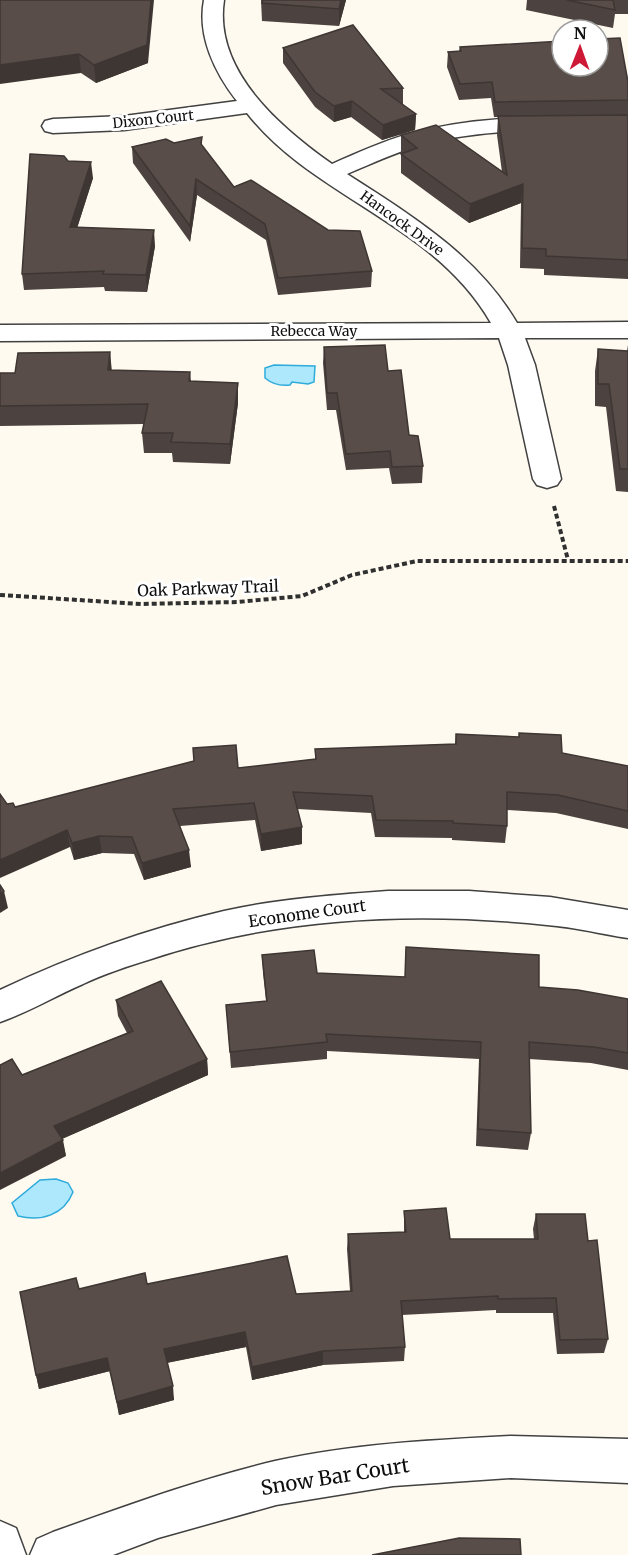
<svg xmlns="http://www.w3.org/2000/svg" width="628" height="1555" font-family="Merriweather,serif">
<rect width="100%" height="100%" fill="#fffaf0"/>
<g fill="#aee8fc" stroke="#2eaadb" stroke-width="1.5">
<path d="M274 365 315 366 314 382 308 384 292 382 290 385C281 386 272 384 265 378V368Z"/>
<path d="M56 1179 68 1183 73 1192C64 1215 41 1222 18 1216L12 1203 40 1180Z"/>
</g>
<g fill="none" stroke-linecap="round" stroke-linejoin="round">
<g stroke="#414141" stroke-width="3">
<g id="minor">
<path d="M204 0H224C213 71 281 128 332 164 357 153 383 141 409 134 481 114 555 117 628 117V131C561 130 491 127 425 144 398 151 373 163 347 174 412 216 477 255 517 323L628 322V338H525L535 365 561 479 557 485 547 488 537 485 533 479 508 365 499 338 0 341V325L491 323C434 223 313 198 247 113L124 130 53 133 45 131 42 126 45 121 53 119 124 116 237 101C215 73 197 36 204 0Z"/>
<path d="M388 891H469L550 897 628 910V938C601 934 574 927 547 925 415 911 278 917 151 959 128 966 104 974 83 984 55 996 29 1012 0 1022V990C72 956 146 929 224 911 278 899 333 895 388 891Z"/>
<path d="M511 1436 628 1439V1483L511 1478 393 1486 276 1505 158 1538 113 1555H30L37 1539 53 1532C126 1506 199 1479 275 1461 352 1444 432 1440 511 1436Z"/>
<path d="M0 1521 16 1528 26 1555H0Z"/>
</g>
</g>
<g stroke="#303030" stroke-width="4" stroke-dasharray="5 3" stroke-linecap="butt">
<path d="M554 506 568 560"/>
<path d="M0 595 141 604 238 602 302 596 352 575 417 561H628"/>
</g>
<use href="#minor" fill="#fff" fill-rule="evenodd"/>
</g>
<g fill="#4c423f">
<path d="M0 0 148 63 96 83 81 73Z"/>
<path d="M261 0H346L339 26 262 21Z"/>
<path d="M527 0H628V14H615L613 28 526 10Z"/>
<path d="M460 47 628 82V279L544 275V269L520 268 521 203 469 223 401 173V135L502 172 497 135 498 117H494L491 98 459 100 447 67 448 52 459 51Z"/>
<path d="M283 48 403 88V104H401L416 114 415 130 382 140 351 117 334 122 315 107 283 63Z"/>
<path d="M202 137V146L234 187 372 271 371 287 278 295 266 240 197 195 190 242 133 163 132 147 174 143Z"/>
<path d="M68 161 93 178 77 228 155 246 147 292 105 291 104 287 24 290 22 274Z"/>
<path d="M628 345V492L616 491 606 407 595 406V371L598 349 627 351Z"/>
<path d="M324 347 388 371 409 435 423 466 422 483 392 484 389 468 346 470 336 410H327L323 363Z"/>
<path d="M110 352 111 370 190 372 191 381 238 403 230 464 173 462 172 453H144L142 433 144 424 0 426V373H15Z"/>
<path d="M456 734 562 753 628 766V829L556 813 507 810V826L505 843 452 840V838L375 837 371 813 297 809 302 844 261 851 255 820 180 826 191 867 144 880 134 854 102 853 74 860 70 847 7 804 15 807 238 768 315 759V749L455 744Z"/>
<path d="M406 947 539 987 628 999V1070L591 1063 529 1059 531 1133 528 1150 476 1146 479 1059 327 1051V1059L231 1068 226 1005 266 1001 263 973 262 955 317 973 405 977Z"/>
<path d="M116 1000 207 1059 208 1075 62 1139 66 1156 22 1075 127 1033 118 1016Z"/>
<path d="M404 1211 450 1239H534L533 1229 536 1214 588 1241 608 1339 604 1353 557 1354 553 1313H496V1310L402 1315 405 1347 404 1361 323 1365 252 1380 246 1347 167 1363 174 1400 119 1415 110 1371 39 1389 36 1375 79 1289 147 1284 296 1294 350 1291 347 1249 348 1234 404 1232Z"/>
</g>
<g fill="#3e3633">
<path d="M151 0H154L148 63 96 83 94 65Z"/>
<path d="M341 0H346L339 26V9Z"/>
<path d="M79 54 81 73 0 84V65Z"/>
<path d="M352 101 351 117 334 122V106Z"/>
<path d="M416 114 415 130 382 140 383 125Z"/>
<path d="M91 162 93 178 72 244 70 227Z"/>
<path d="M196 179 197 195 190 242V226Z"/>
<path d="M523 184 521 203 469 223 470 204Z"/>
<path d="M154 230 155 246 147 292 146 275Z"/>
<path d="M110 352 112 372 108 370Z"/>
<path d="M238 383V403L230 464V444Z"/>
<path d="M302 827V844L261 851V834Z"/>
<path d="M67 830 70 847 0 878V860Z"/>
<path d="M99 836 102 853 74 860 72 843Z"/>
<path d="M189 850 191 867 144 880 142 863Z"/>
<path d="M4 891 8 908 0 913V894Z"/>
<path d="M207 1059 208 1075 57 1141 54 1126Z"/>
<path d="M63 1140 66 1156 0 1190V1173Z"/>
<path d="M245 1332 246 1347 165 1363 164 1349Z"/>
<path d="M323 1351V1365L252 1380V1367Z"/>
<path d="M107 1358 110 1371 39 1389 36 1375Z"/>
<path d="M173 1386 174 1400 119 1415 117 1402Z"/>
</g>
<g fill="#584d49" stroke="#3e3633" stroke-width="1.5">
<path d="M0 0H151L147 45 94 65 79 54 0 65Z"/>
<path d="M263 0H341L339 9 262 3Z"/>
<path d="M567 0H613L615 10Z"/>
<path d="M353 25 403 88 381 89 416 114 383 125 352 101 334 106 315 92 283 48Z"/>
<path d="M620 38 628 82V100L495 102 492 82 460 84 448 52 461 51 460 47 562 41V66H598V39Z"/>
<path d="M628 115V260L546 256V249L522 248 523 184 470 204 401 154 417 148 401 135 436 125 507 175 498 116Z"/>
<path d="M202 137 201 144 234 187 251 180 328 230 360 231 372 271 278 278 265 224 196 179 190 226 132 147 166 139 174 143Z"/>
<path d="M30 154 64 156 68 161 91 162 70 227 154 230 146 275 103 274 104 271 22 274Z"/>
<path d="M385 345 388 371 401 370 409 435 418 436 423 466 392 467 390 451 346 454 337 393H327L324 347Z"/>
<path d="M598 349 628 351V469H620L609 384H598Z"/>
<path d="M110 352 108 370 190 372 189 381 238 383 230 444 171 442 173 433H142L148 404 0 406V373H15L18 353Z"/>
<path d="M519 733 561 735 562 753 628 766V811L558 795 507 792V826L453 823V821L376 820 372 796 293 792 302 827 261 834 254 803 173 809 189 850 142 863 132 837 99 836 72 843 67 830 0 860V794L7 804 13 803 15 807 194 761 193 748 236 745 238 768 316 759 315 749 456 744V734L519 737Z"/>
<path d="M0 885 4 891 0 894Z"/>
<path d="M406 947 539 955V987L578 990 628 999V1053L594 1047 529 1042 531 1133 478 1129 481 1042 326 1034 327 1042 230 1052 226 1005 267 1001 262 955 314 950 317 973 405 977Z"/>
<path d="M161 981 207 1059 54 1126 63 1140 0 1173V1065L12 1059 22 1075 133 1031 116 1000Z"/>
<path d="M446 1208 450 1239H538L536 1214H585L588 1241 597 1240 608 1339 560 1340 556 1298 498 1299V1296L401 1301 405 1347 323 1351 252 1367 245 1332 164 1349 173 1386 117 1402 107 1358 36 1375 20 1292 76 1278 79 1289 145 1273 147 1284 287 1256 296 1294 352 1291 348 1234 406 1232 404 1211Z"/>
<path d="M459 1538 520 1539 521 1555H372Z"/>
</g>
<g text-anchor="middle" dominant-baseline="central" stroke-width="6" stroke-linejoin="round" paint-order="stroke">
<g font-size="14" fill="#0e0e0e" stroke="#fff">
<text transform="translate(153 119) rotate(-6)">Dixon Court</text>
<text transform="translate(402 223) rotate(36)">Hancock Drive</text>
<text x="314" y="331">Rebecca Way</text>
</g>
<g font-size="16" fill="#0e0e0e" stroke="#fff">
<text transform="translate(208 588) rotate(-2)">Oak Parkway Trail</text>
<text transform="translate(307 913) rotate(-8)">Econome Court</text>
</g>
<g font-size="20" fill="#0e0e0e" stroke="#fff">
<text transform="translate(335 1476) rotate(-9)">Snow Bar Court</text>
</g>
</g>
<g transform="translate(580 48) rotate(1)"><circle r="28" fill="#ffffff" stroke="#9f9f9f" stroke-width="1.5"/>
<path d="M0-4.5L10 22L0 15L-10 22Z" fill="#cd1836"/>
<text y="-9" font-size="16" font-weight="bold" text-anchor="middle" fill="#0e0e0e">N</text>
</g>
</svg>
